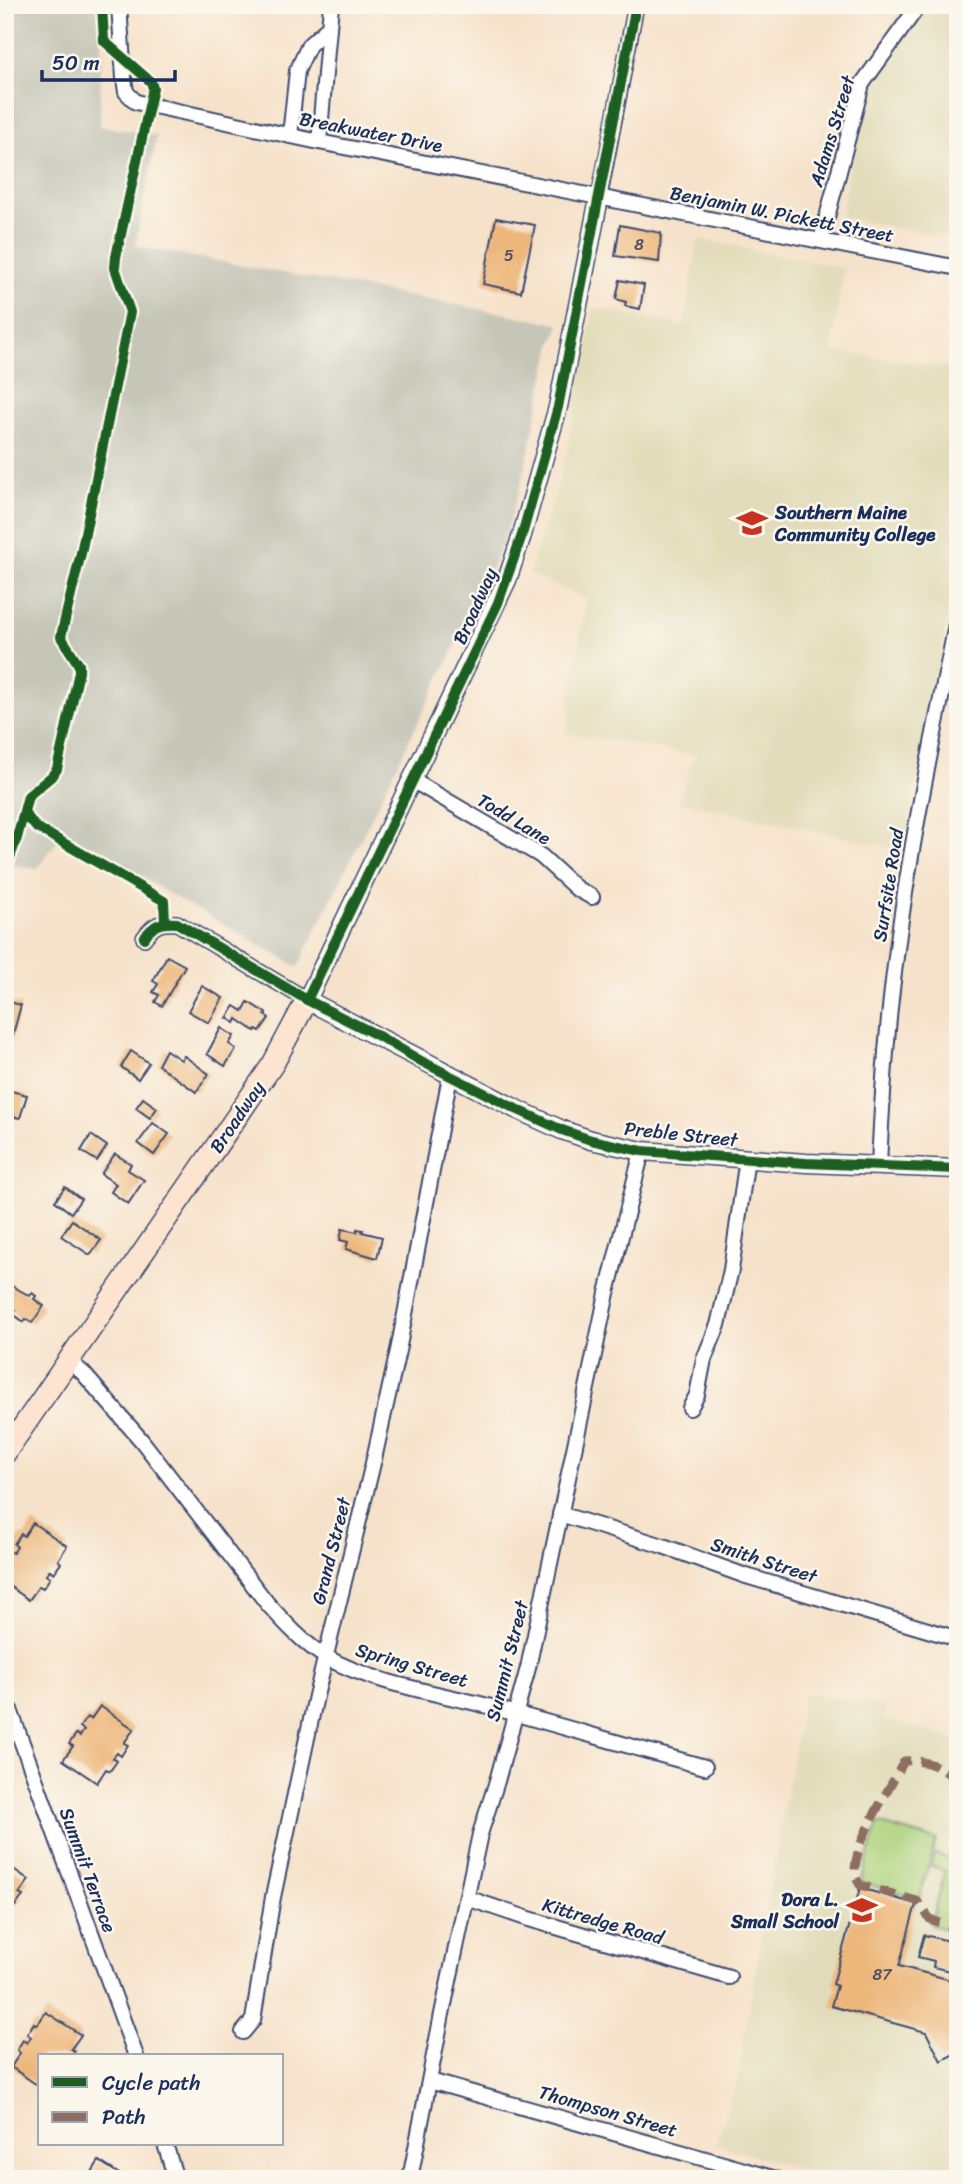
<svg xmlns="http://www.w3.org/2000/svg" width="963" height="2184" font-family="Sriracha,sans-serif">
<rect width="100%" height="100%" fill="#fbf7ec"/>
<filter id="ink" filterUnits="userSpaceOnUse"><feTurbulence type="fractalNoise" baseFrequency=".0143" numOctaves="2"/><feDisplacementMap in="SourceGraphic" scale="14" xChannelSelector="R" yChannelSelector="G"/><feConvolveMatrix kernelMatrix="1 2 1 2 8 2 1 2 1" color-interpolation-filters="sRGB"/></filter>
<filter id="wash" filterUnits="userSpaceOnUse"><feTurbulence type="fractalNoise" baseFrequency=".00686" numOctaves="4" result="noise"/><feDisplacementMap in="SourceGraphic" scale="28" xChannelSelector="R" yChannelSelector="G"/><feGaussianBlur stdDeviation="1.57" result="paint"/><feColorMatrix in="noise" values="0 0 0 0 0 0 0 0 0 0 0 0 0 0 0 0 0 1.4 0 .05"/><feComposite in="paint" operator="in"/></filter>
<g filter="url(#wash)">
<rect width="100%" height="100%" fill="#f6e2ca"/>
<g fill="#e2dcba">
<path d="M905 5H958V239L841 217 848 178 869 90 892 23Z"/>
<path d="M698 239 844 268 831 351 958 368V561L904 850 678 801 695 755 566 733 586 599 529 574 558 485 567 451 594 308 684 326Z"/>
<path d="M804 1693 886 1707 885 1719 958 1740V2179H836L716 2145 737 2080Z"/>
</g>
<path fill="#c5c5b8" d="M5 5H98L101 46 100 126 157 136 135 246 560 324 552 345 523 477 506 533 482 592 298 967 63 833 37 869 5 863Z"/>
<g fill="#add17b" stroke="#64806c" stroke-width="2">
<path d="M878 1823 936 1840 919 1899 861 1882Z"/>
<path d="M953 1843 958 1845V1933L931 1925 945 1871 931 1866 935 1854 949 1858Z"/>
</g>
<g id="blocks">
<g fill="#edb77b">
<path d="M496 218 535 225 521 292 483 284Z"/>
<path d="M620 225 661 233 659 262 615 256Z"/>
<path d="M620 280 644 285 640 309 625 306 626 302 616 299Z"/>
<path d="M167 956 185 966 162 1006 155 1002 159 995 153 992 158 984 153 981Z"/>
<path d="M202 986 223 998 209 1023 188 1011Z"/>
<path d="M5 1001 21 1005 6 1060H5Z"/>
<path d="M248 1002 266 1013 265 1015 269 1018 260 1031 256 1029 255 1031 237 1019 235 1023 227 1018 235 1006 243 1011Z"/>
<path d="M221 1028 234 1036 229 1044 236 1049 225 1066 207 1054Z"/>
<path d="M166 1050 181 1060 184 1056 209 1074 196 1092 158 1065Z"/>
<path d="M131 1051 149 1063 138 1079 121 1067Z"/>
<path d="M7 1090 27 1095 20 1118 5 1115Z"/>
<path d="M143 1098 157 1108 150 1118 136 1108Z"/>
<path d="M153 1123 169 1134 154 1155 138 1143Z"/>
<path d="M91 1135 107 1146 97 1161 81 1151Z"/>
<path d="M115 1154 131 1164 128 1170 144 1180 128 1204 111 1192 116 1184 101 1174Z"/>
<path d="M65 1187 81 1199 71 1213 55 1201Z"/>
<path d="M72 1220 101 1240 90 1255 61 1236Z"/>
<path d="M342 1229 357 1232V1229L363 1230 362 1232 382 1237 377 1258 346 1249 348 1242 340 1240Z"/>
<path d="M5 1282 30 1296 32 1293 36 1296 34 1299 44 1306 32 1323 26 1319 24 1322 13 1314 15 1311 5 1308Z"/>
<path d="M33 1523 67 1546 58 1560 61 1563 54 1573 50 1570 46 1575 50 1578 43 1588 39 1586 29 1600 5 1583V1557L9 1551 13 1553 17 1547 14 1544 21 1534 24 1536Z"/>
<path d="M100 1706 134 1729 124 1743 128 1745 121 1756 117 1753 113 1758 117 1761 110 1771 106 1769 97 1783 63 1760 73 1746 69 1744 76 1734 80 1736 84 1730 80 1727 87 1717 91 1719Z"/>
<path d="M5 1863 29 1880 19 1894 23 1896 15 1906 11 1904 8 1909 11 1911 5 1920Z"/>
<path d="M860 1888 916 1904 899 1966 958 1982V2052L941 2061 926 2032 831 2006 837 1986 833 1984Z"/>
<path d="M924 1935 958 1943V1973L933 1967 934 1961 918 1957Z"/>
<path d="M46 2012 81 2035 71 2049 75 2051 72 2056H40V2087L11 2067 20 2053 17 2050 23 2040 27 2043 31 2037 27 2034 34 2023 37 2025Z"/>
<path d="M99 2161 127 2179H83L87 2173 90 2175Z"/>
</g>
</g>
</g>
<g filter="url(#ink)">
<use href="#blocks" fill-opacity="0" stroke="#3c4a6e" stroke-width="2"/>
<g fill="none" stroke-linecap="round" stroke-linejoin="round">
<g stroke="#3c4a6e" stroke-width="18">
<g id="minor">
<path d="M119 5 124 78 126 92 136 102 319 142 958 268"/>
<path d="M290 136 297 71 309 45 329 27"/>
<path d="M319 142 331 5"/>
<path d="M599 198 636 5"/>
<path d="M821 240 862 84 919 5"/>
<path d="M412 780 541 856 577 889 592 897"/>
<path d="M144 938C154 924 160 922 177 923L307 1000"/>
<path d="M879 1165C882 1100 886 1037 894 973 908 853 934 734 958 615"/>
<path d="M69 1361 83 1373 142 1441 267 1603C284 1622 304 1644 326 1657 369 1682 436 1693 484 1705 558 1725 631 1747 705 1767"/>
<path d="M690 1408 697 1395 704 1359 718 1325 731 1270 747 1158"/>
<path d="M560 1514 663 1546 743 1575 958 1639"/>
<path d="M5 1696 136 2056"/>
<path d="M467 1898 529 1919 729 1977"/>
<path d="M243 2032 253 2020 273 1897 316 1696 374 1459 399 1346 450 1076"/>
<path d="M430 2081 776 2179"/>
<path d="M165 2144 176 2179"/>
<path d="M410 2179 442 2014 480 1834 497 1781 528 1668 607 1293 642 1151"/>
</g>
</g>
<g stroke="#3c4a6e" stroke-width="21">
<path id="tertiary" d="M599 198 558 407 522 535 507 580 307 1000 516 1109 562 1130 591 1140 642 1151 806 1163 958 1169"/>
</g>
<g stroke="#3c4a6e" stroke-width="24">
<path id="secondary" d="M5 1453 273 1064 307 1000"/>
</g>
<use href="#minor" stroke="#fff" stroke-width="14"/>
<use href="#tertiary" stroke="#fff" stroke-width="18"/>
<use href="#secondary" stroke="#fde4d0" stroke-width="21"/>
<path stroke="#8d6e63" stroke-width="9" stroke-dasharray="18 9" stroke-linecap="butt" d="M958 1782C943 1766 925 1759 904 1761 889 1791 856 1837 855 1870 854 1875 858 1881 860 1885L917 1901 930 1919 958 1931"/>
<g stroke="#fbf7ec" stroke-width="15">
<g id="cycleway">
<path d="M24 813 36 827 164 901 165 922"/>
<path d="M5 871 17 838 28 796 52 776 57 769 79 672V665L61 637 62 632 81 553 130 312 115 268 116 257 153 88 151 82 104 41 102 5"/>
<path d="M144 938C154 924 160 922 177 923L307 1000 375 1034 421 1061 516 1109 562 1130 591 1140 642 1151 806 1163 958 1169"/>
<path d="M307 1000 498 603 522 535 558 407 636 5"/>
</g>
</g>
<use href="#cycleway" stroke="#1b5e20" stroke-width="10"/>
</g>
</g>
<defs>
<g id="university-bare" transform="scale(2.415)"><path d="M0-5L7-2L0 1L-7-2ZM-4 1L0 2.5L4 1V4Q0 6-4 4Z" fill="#c8321e" stroke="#fbf7ec" stroke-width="2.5" paint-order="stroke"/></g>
<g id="school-bare" transform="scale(2.415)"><path d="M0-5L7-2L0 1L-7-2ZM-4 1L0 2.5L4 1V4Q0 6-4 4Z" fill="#c8321e" stroke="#fbf7ec" stroke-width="2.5" paint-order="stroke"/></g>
</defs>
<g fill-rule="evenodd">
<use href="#university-bare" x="752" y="523"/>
<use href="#school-bare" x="862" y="1910"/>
</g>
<g text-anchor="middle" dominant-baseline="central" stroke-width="5" stroke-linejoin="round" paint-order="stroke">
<g font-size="16" fill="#505165">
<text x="639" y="244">8</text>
<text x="509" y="255">5</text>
<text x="882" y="1974">87</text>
</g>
<g font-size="19" fill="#1b2f5e" stroke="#fbf7ec">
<text transform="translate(832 131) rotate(-73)">Adams Street</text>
<text transform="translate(371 132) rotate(11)">Breakwater Drive</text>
<text transform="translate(782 214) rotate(11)">Benjamin W. Pickett Street</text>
<text transform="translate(475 606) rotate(-66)">Broadway</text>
<text transform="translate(514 819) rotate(31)">Todd Lane</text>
<text transform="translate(888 885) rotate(-81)">Surfsite Road</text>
<text transform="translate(237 1117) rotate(-56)">Broadway</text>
<text transform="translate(681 1134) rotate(6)">Preble Street</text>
<text transform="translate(331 1551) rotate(-76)">Grand Street</text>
<text transform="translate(764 1560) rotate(18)">Smith Street</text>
<text transform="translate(507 1661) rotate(-76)">Summit Street</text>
<text transform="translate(412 1665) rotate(16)">Spring Street</text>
<text transform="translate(88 1870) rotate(70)">Summit Terrace</text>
<text transform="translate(603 1921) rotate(16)">Kittredge Road</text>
<text transform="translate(608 2111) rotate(16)">Thompson Street</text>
</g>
<g font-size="19" font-weight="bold" fill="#1b2f5e" stroke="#fbf7ec" text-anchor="start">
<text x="775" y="512">Southern Maine<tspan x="775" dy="22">Community College</tspan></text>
<text x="839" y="1899" text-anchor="end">Dora L.<tspan x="839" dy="22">Small School</tspan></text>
</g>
</g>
<rect width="963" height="2184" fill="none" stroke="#fbf7ec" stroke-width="28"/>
<rect x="38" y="2054" width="245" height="91" fill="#fbf7ec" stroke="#a1a7b3" stroke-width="2"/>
<rect x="52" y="2077" width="35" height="10" fill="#1b5e20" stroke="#a1a7b3" stroke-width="2"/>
<text x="102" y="2090" font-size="21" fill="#1b2f5e">Cycle path</text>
<rect x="52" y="2112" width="35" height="10" fill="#8d6e63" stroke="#a1a7b3" stroke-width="2"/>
<text x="102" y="2124" font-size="21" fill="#1b2f5e">Path</text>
<path d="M42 70v10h133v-10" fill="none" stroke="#1b2f5e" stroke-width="3.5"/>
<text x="52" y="70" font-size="21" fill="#1b2f5e" stroke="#fbf7ec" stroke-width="5" paint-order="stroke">50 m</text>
</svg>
